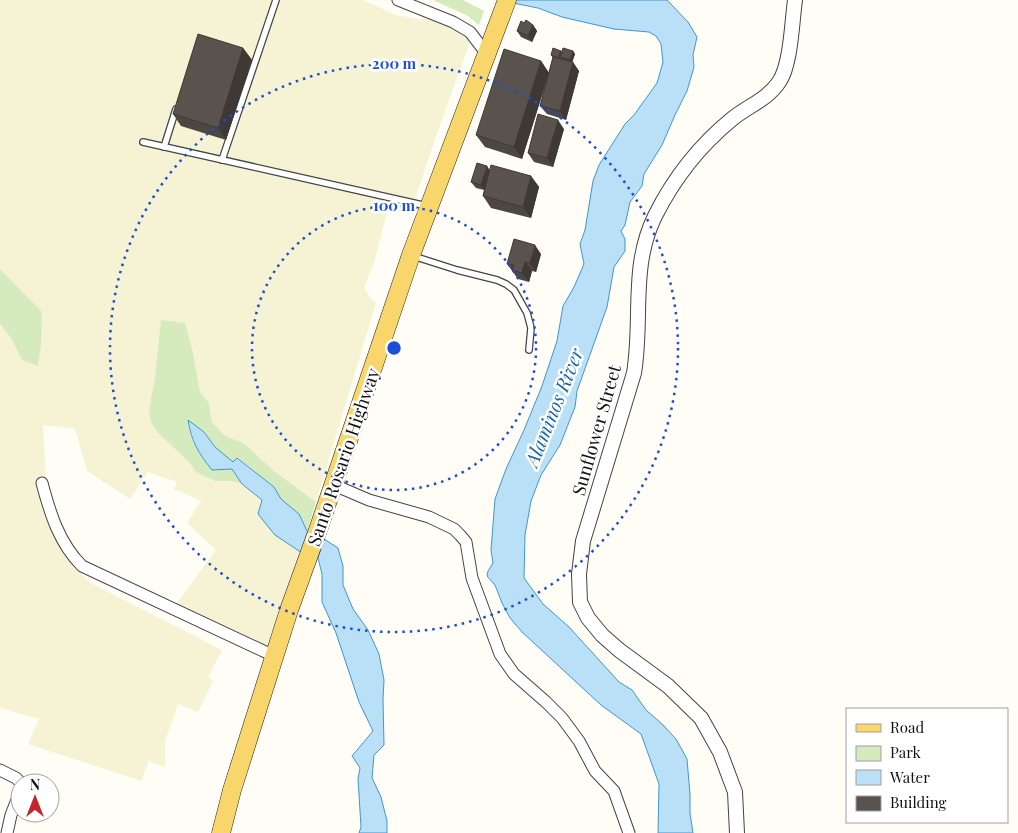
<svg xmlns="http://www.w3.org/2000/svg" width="1018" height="833" font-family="'Playfair Display',serif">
<rect width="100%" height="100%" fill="#fffdf5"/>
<path fill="#f6f3d4" d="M0 0H363L396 15 418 19H432L467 30 470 42 436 136 411 211 388 209 374 263 364 287 370 298 376 303 316 502 274 471 245 444 224 435 212 422 209 403 200 392 193 353 155 377 149 409 159 434 189 462 196 472 215 481H231L242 484 262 500 259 514 275 535 305 555 270 658 172 609 216 550 187 523 201 501 174 489 177 482 148 472 130 499 87 471 75 429 43 425 46 478 38 480 68 554 77 570 89 582 222 650 208 677 213 681 198 712 178 704 165 741V767L149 761 141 781 28 744 39 719 0 708V324L11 338 22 360 8 278 0 269Z"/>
<g fill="#d5ebbd">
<path d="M433 0H463L484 11 479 25 468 16Z"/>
<path d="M0 269 42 312 41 345 38 366 22 360 11 338 0 324Z"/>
<path d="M161 320 185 323 193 353 200 392 209 403 212 422 224 435 245 444 274 471 316 502 307 531 299 514 280 499 274 487 238 458 233 463 215 447 204 432 188 421C189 440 200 455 212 470L232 469 242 484 231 481H215L196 472 189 462 159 434 151 422 149 409 155 377Z"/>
</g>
<g fill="#b9e0f7" stroke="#3f96cf">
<path d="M498 0H667L688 22 697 37 693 55 694 67 687 91 675 115 662 145 644 174 642 186 630 202 625 225 621 231 625 239V251L614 267 607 307 577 391 575 407 560 445 541 475 531 501 525 535 524 578 543 604 569 627 619 682 632 690 646 710 662 724 676 739 687 759 690 794V813L693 833H658L659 784 641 734 601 705 522 632 510 618 502 603 495 585 487 576 488 571 493 563 491 550 495 499 506 469 524 430 542 386 557 341 563 306 574 287 584 264 580 244 585 230 593 181 599 165 625 124 634 115 657 83 663 62 661 44 656 36 649 32 614 29 562 17 538 8Z"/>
<path d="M188 420 204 432 215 447 233 462 237 458 274 487 281 499 299 514 307 531 312 536 305 555 275 535 258 514 262 500 242 484 232 469 212 470C199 454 191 441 188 420Z"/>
<path d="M324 539 338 548 343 566V585L353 609 368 630 379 654 384 680 383 699 384 745 374 755 372 778 381 797 387 821V833H359L361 827 358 779 360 768 352 756 373 731 359 702 336 633 322 602V574L318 558Z"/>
</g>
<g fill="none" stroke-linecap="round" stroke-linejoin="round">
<g stroke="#444" stroke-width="8">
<g id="service">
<path d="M143 142 427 206"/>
<path d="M164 147 176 109"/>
<path d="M222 160 276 0"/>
<path d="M413 256 457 270 497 280 506 284 514 290 527 313 531 328 529 350"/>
</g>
</g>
<g stroke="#444" stroke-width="13">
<g id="minor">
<path d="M398 0 453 22 470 32 486 53"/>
<path d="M42 483C50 513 59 543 82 566L274 656"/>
<path d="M334 485 369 500 429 517 454 529 460 535 466 542 472 578 500 654 514 674 546 702 562 718 579 741 595 771 614 791 629 833"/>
<path d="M0 770 16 778 21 783"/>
<path d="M7 833 11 815 20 792"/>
</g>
</g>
<g stroke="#444" stroke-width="16">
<path id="tertiary" d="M737 833 735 792 720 752 701 718 668 686 619 650 602 635 588 618 580 602 579 574 583 541 634 373C643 319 630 267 655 216 674 178 699 146 732 119 748 106 768 99 779 82 791 65 792 21 795 0"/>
</g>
<g stroke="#222" stroke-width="19">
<path id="primary" d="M221 833 232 790 289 610 319 527 411 255 507 0"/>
</g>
<use href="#service" stroke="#fff" stroke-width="5.5"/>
<use href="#minor" stroke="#fff" stroke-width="11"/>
<use href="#tertiary" stroke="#fff" stroke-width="14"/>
<use href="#primary" stroke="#f9d66b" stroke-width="18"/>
</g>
<g fill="#4d4742">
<path d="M533 25 537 31 532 42 521 37 517 31Z"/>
<path d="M243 48 252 60 226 140 181 126 173 114Z"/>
<path d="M561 51 562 53 573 51 575 54 572 62 579 71 566 120 547 114 540 106 553 58 551 55Z"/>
<path d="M541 61 549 73 522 159 485 147 476 135Z"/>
<path d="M564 129 553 167 534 162 528 153Z"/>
<path d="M490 170 531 176 539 187 531 218 491 208 483 196 484 190 476 188 471 182Z"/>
<path d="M541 254 536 272 532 271 529 282 518 279 507 264Z"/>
</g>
<g fill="#3f3936">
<path d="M533 25 537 31 532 42 528 36Z"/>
<path d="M243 48 252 60 226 140 218 128Z"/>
<path d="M573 51 575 54 572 63 570 60Z"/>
<path d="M541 61 549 73 522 159 514 147Z"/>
<path d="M573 62 579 71 566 120 560 111Z"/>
<path d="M558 120 564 129 553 167 547 158Z"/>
<path d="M487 166 491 172 485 191 481 185Z"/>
<path d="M531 176 539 187 531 218 523 207Z"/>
<path d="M535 245 541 254 536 272 530 263Z"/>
<path d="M525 262 532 271 529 282 522 273Z"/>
</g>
<g fill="#5a524d" stroke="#3f3936">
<path d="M526 20 533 25 528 36 517 31 521 21 524 23Z"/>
<path d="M198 34 243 48 218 128 173 114Z"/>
<path d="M553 48 561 51 558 58 551 55Z"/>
<path d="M563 48 573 51 570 60 560 57Z"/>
<path d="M504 49 541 61 514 147 476 135Z"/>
<path d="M553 57 573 62 560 111 540 106Z"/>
<path d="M538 114 558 120 547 158 528 153Z"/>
<path d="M477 163 487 166 481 185 471 182Z"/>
<path d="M491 165 531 176 523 207 483 196Z"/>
<path d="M514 239 535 245 530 263 525 262 522 273 512 270 514 265 507 264Z"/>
</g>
<g fill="none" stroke="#1d4ed8" stroke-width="2.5" stroke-dasharray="2.5 5">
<circle cx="394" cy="348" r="142"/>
<circle cx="394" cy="348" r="284"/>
</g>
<g text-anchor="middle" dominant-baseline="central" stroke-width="5" stroke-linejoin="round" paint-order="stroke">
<g font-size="18" fill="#111" stroke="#fff">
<text transform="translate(596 430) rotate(-74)">Sunflower Street</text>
<text transform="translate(343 457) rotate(-71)">Santo Rosario Highway</text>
</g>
<g font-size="19" font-style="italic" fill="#1768a6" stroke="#fff">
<text transform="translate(553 407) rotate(-68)">Alaminos River</text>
</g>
</g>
<circle cx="394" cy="348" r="8" fill="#1d4ed8" stroke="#fff" stroke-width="2.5"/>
<g font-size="15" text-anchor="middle" font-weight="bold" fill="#1d4ed8" stroke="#fff" stroke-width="5" stroke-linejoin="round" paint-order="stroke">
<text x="394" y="69">200 m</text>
<text x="394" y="211">100 m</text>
</g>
<rect x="846" y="708" width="162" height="115" fill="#ffffff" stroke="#a0a0a0"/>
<rect x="856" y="724" width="25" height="8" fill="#f9d66b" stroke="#a0a0a0"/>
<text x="890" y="733" font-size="15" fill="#111111">Road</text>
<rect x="856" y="746" width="25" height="15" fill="#d5ebbd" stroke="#a0a0a0"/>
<text x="890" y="758" font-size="15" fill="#111111">Park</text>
<rect x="856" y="770" width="25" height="15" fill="#b9e0f7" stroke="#a0a0a0"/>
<text x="890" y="783" font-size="15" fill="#111111">Water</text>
<rect x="856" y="796" width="25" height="15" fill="#5a524d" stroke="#a0a0a0"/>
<text x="890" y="808" font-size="15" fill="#111111">Building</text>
<g transform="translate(35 798)"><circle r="24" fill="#ffffff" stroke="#a0a0a0"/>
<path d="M0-4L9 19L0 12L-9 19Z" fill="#c4262e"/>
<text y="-8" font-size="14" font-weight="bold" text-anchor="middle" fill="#111111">N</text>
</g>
</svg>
